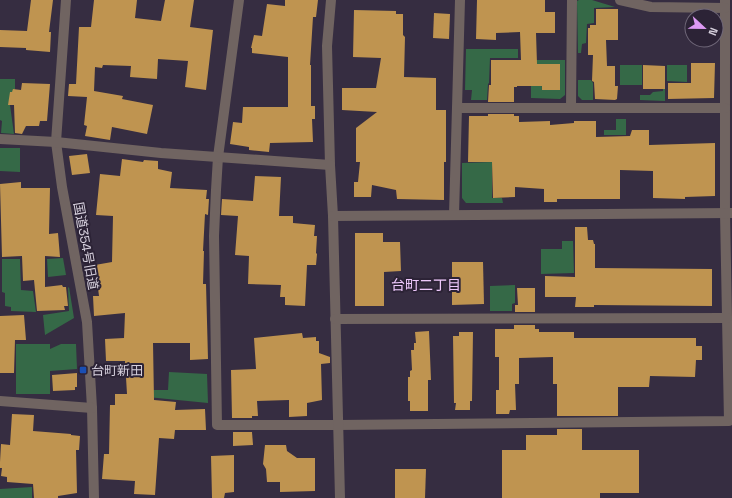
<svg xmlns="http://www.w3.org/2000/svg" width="732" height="498" font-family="'Space Grotesk','Noto Sans JP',sans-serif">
<rect width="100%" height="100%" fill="#362d41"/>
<g fill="#356947" fill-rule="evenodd">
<path d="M579 0H592L615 7 594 8V23L587 24 586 43 582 44 581 53H578L577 1Z"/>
<path d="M466 49H518V58H490L489 83 488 84 487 100H471L472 90H465Z"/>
<path d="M531 60H565V95L560 99 531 98ZM541 64H560V90H542Z"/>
<rect x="620" y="65" width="22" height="20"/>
<path d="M667 65H687V82L667 81Z"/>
<path d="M663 76H665V101L640 100V95H650L653 92 663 91Z"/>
<path d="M0 79H15V90L10 105 14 134 1 133 2 121 0 120Z"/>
<path d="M578 80H591L593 83V100H582L578 96Z"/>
<path d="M616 119H626V135H604V130H616Z"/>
<path d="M0 148H20V172L0 171Z"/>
<path d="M492 162V198H502L503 203H466L462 198V163Z"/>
<path d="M562 241H573L574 273 541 274V249H562Z"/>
<path d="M63 258 66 275 48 277 47 259Z"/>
<path d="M2 259H20L21 290 33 291 36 312 11 311V307L5 306V293L2 292Z"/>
<path d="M515 285V303L512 304V311H490V286Z"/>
<path d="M69 287 74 318 45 335 43 315 69 311 68 288Z"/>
<path d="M61 344H76L77 369 50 371V394H16V344H50V349Z"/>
<path d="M169 372 207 374 208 403 137 396V390H168Z"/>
<path d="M32 487V498H0V489Z"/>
</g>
<g fill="#bf9450">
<path d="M31 0H53L49 32H51L50 52 26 50V48L0 47V30L27 31Z"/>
<path d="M94 0H137L135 18 161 21 165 0H194L190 27 213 30 206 90 185 87 188 61 158 59 157 79 130 77 131 66 103 65 102 68 95 67 94 91 123 96 122 99 153 105 147 134 112 127 110 140 85 136 87 126 84 125 87 97 68 96 69 84H76L79 27H91Z"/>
<path d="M285 0H318L316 17H313L310 65H311V106H315V119H312L313 142 270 143 269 152 249 150V147L230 144 233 122 242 123 243 107H288V57L252 53V48H251L254 35 262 36 267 4 285 6Z"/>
<path d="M477 0H545V12H555V33H536L537 64H560V90H542V86H517V87H514V102H488L489 85H491V60H521L520 32 496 33V40L476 39Z"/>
<path d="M596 9H618V40H606L607 66H615V86H618L617 99 615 100 595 99 594 82 592 81 593 55H588V28H590V25H596Z"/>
<path d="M354 10 396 11V14H403V35L405 37 404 77 436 78V110H446V162H444V200L397 199 396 190 372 185 371 197H354V182H358L360 162H356V128L377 112 342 110V88H376L381 58 353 57Z"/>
<path d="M434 13 450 14 449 39 433 38Z"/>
<path d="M691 63H715L714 98 668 99V83H691Z"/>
<path d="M643 65 665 66V89H643Z"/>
<path d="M22 83 50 84 47 121H40L39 126H26L22 134 15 133 14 105H8L10 92H12L13 89 21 90Z"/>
<path d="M488 114H514V116H519V122L550 121V125L574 123V121H596V137L630 136 632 130H649V145L715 143V196L685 197V199L653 198V171L620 170V199H557V202H544V189L515 187V197L493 198 492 162H468L469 116H488Z"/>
<path d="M87 154 90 173 72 175 69 156Z"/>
<path d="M122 159 143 162 144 160 158 161V169L172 172 170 188 207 190 206 199H209L208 215 205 214 203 251H204L203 284H206L208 359 190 360V343H153L154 400 176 402 175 410 205 409 206 430H175L174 439 159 438 155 495 134 494 135 481 102 479 104 454H109L110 405H115V394H127L125 361H106L105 339 124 338 125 313 94 316 93 296H99L95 265 112 262 113 216 96 215 100 174 120 176Z"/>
<path d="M255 176 281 177 279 216H293V223L315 225 314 236H317L316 253 317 254 316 265H307L305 306 285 305V297H280L281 285 248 284 249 256 235 255 238 216 221 215 222 199 253 201Z"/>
<path d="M21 182V188H50L49 234 58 233 60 257 45 256V287L62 285 63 287H66L68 306H64L65 310 37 311 34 280 23 281 22 256 2 257 0 184Z"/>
<path d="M575 227H587L588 240H593L594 244H595V268L712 269V306L594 305V307H575L576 297H545V276L575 277Z"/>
<path d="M355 233H383V242H400L401 271 384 272V306H355Z"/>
<path d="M452 262H483L484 304 452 305Z"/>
<path d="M517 288H535V312H515V305H518Z"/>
<path d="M24 315 26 340H15L14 373H0V316Z"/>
<path d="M514 325H535V329H539V332H574V338H696V346H702V360H696L695 377 650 376 649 387H618V416H557V384H553V357L519 358V384H515L516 410H510L509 414H496V390H499V357H495V329H514Z"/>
<path d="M429 331 431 380H428V411H410V401H408V377H410V371L412 370 411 350H414V343H416L415 332Z"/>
<path d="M459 332H473L472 401H470V410H455L456 403H454L453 336H459Z"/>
<path d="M302 333 303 338 316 337V341H319V353L330 357V363L321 364 322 400 307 403V416L289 417V400L257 401 258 416H252V418H232L231 370 256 369 254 338Z"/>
<path d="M77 373V387H75V390L53 391 52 375Z"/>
<path d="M12 414 34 415 33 431 71 434V435L80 436 79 450H76L77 493 58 496V498H34L33 484 7 482V477L1 476 2 468H0V462L1 444 10 445Z"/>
<path d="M557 429H582V450H639V493H600V498H502V450H526V435H557Z"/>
<path d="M233 432H252L253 445 233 446Z"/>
<path d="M265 445H286L287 451 297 458H315V491L280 492V482H267L266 469 263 464Z"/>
<path d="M234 455V492L225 493 224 498H212L211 456Z"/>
<path d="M395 469H426L425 498H395Z"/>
</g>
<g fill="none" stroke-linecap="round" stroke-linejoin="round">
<g stroke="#706461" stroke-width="10">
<path d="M66 0 56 142 62 187 87 322 92 408 94 498"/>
<path d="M239 0 218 157 216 190 214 236 217 425H338L729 421 725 213V0"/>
<path d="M331 0 327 46 330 165 333 216 340 498"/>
<path d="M620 0 651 7 725 8"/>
<path d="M457 108H725"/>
<path d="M571 108 572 0"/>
<path d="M0 139 56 142 161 153 330 165"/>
<path d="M454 215 460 0"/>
<path d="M333 216 732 213"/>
<path d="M335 319 727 318"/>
<path d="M0 401 92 408"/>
</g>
</g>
<rect fill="#1a4fb4" stroke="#2c2336" stroke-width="1.5" x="79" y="366" width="8" height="8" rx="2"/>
<g text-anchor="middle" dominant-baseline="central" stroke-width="4" stroke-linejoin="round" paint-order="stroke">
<g font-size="13" fill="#d6d0dd" stroke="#2c2336">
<text transform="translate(86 246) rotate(80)">国道354号旧道</text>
</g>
<g font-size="13" fill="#d6d0dd" stroke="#2c2336" text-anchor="start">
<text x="91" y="370">台町新田</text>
</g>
<g font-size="14" fill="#edc8fb" stroke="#2c2336">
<text x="426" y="285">台町二丁目</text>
</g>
</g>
<g transform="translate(704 28) rotate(112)"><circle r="19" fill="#2c2336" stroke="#706879"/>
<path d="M0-3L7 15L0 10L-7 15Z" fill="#dd99f4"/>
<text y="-6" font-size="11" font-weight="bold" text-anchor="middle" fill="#d6d0dd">N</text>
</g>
</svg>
